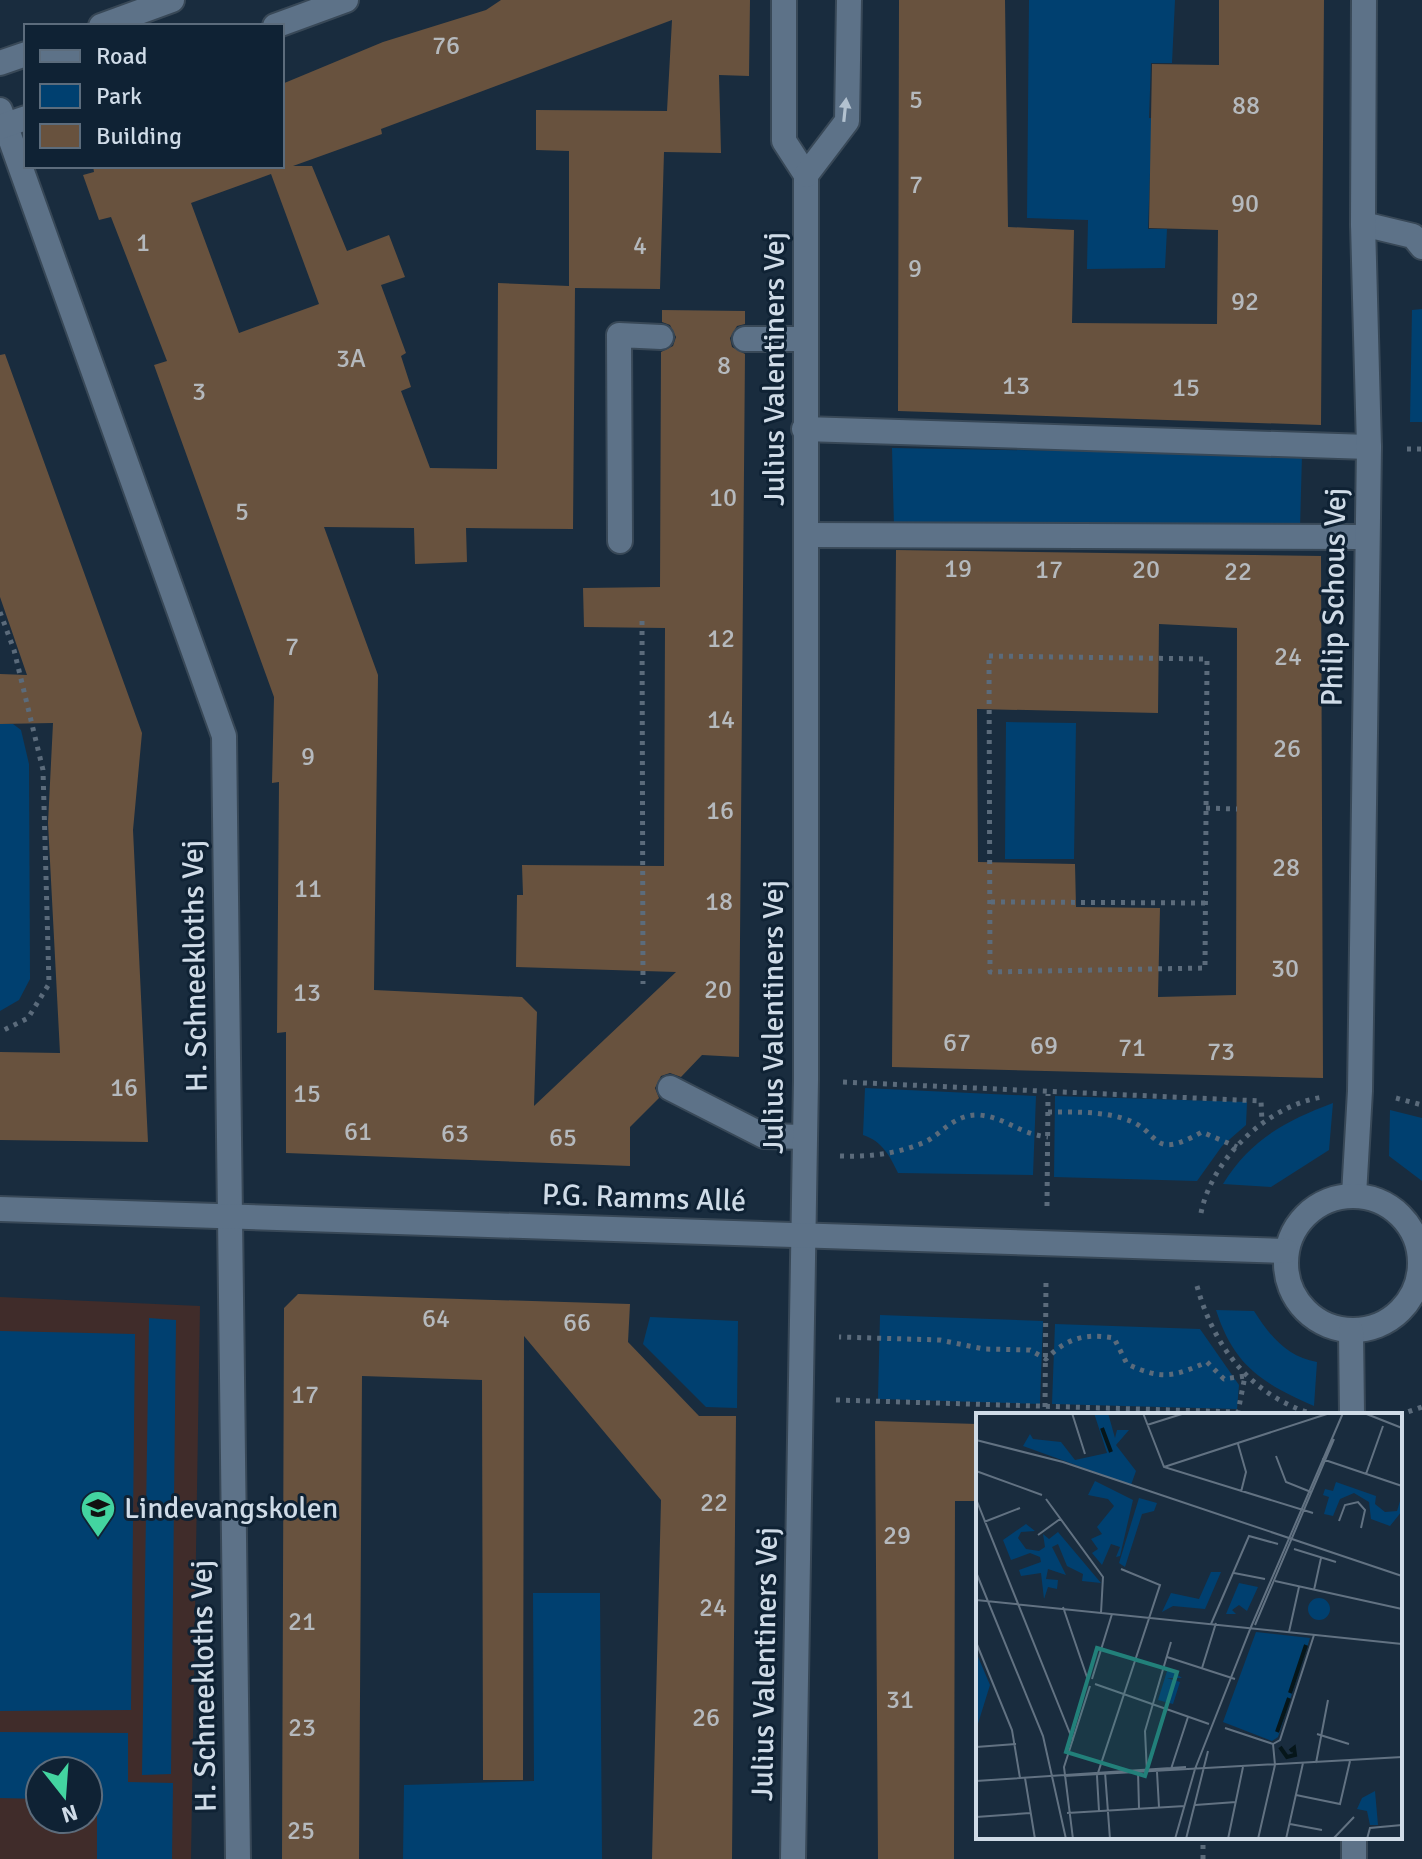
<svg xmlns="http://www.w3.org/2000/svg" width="1422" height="1859" font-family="Signika,sans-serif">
<rect width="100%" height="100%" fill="#192c3e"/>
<path fill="#402c2a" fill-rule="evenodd" d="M0 1297 200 1306 191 1859H0ZM40 1771H88V1819H40Z"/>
<g fill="#004070">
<path d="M1029 0H1175L1172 63H1151L1149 118 1168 120 1150 173 1148 229H1167L1165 268 1087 269 1088 220 1027 218Z"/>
<path d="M1422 309V422H1410L1412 310Z"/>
<path d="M892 448 1302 455 1300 529 894 527Z"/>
<path d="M1006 722 1076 723 1074 859H1005Z"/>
<path d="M0 724H13L21 730 29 764 30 979 19 1000 0 1011Z"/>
<path d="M865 1088 1036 1096 1033 1175 898 1173C890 1156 882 1141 863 1135Z"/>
<path d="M1055 1096 1247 1102 1246 1125 1222 1146 1197 1181 1054 1177Z"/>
<path d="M1333 1103 1329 1150 1271 1187 1223 1184C1250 1140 1285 1121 1333 1103Z"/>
<path d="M1390 1110 1422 1118V1181L1389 1156Z"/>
<path d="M1216 1310 1254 1311C1270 1336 1287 1357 1317 1362L1314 1406C1262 1383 1234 1366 1216 1310Z"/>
<path d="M880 1315 1043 1321 1040 1404 878 1399Z"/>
<path d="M650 1317 738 1321 737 1408 706 1407 643 1344Z"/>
<path d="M149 1318 176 1320 171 1774 142 1775Z"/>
<path d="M1055 1324 1200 1329 1239 1385 1237 1409 1052 1404Z"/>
<path d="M0 1331 135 1334 131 1710 0 1711Z"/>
<path d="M533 1593H600L602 1859H403L404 1785 534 1781Z"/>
<path d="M0 1732 128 1733V1782L173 1783 172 1859H97V1814L88 1803V1771H40V1799L0 1798Z"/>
</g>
<g fill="#68523e" fill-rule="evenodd">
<path d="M501 0H750L749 76 719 75 721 153 664 152 660 289 575 288 573 529 466 528 467 562 415 564 414 528 324 527 378 675 374 990 522 997 537 1012 534 1106 676 972 516 967 517 895H523L522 865 664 866 665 628 584 627 583 588 660 587 661 352 673 346 676 337 670 325 662 322V310L745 311V324L737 326 730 338 732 347 745 354 739 1057 702 1055 681 1077 670 1073 661 1076 655 1088 659 1098 630 1127V1166L286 1153V1032L277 1033 279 782 272 783 274 697 154 365 167 361 111 217 99 220 83 175 94 172 93 166H282V84L383 42 486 10ZM672 20 667 111 536 110V150L569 151V286L498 283 497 469 430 468 401 391 411 387 401 356 406 353 381 285 405 277 389 235 347 251 312 166H293L382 134 381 129ZM271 174 319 304 239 333 191 203Z"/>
<path d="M899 0H1005L1008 227 1074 230 1072 323 1217 324 1218 230 1149 228 1152 64 1219 65V0H1324L1321 425 898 411Z"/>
<path d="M5 354 142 733 133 830 148 1142 0 1140V1052L60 1053 48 823 53 723 0 724V674L27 675 0 597V355Z"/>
<path d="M896 550 1321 556 1323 1078 892 1067ZM1159 624 1237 628 1236 995 1158 997 1160 908 1076 907 1075 864 978 862 977 709 1158 713Z"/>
<path d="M298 1294 630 1304 628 1342 699 1416H736L732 1859H652L661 1500 524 1336 523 1780H483L482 1380 362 1376 359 1859H282L284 1308Z"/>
<path d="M875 1421 978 1424V1501H955L954 1859H878Z"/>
</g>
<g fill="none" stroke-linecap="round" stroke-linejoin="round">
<g stroke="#384857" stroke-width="28">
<g id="lane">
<path d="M745 339H805"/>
<path d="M804 429 1369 447"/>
<path d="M806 535 1366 537"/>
<path d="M620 541 619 335 661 337"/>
<path d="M670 1088 764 1136 805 1137"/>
</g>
</g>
<g stroke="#384857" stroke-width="28">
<g id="street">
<path d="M784 0V141L806 175V1080L793 1859"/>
<path d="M0 110 224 736 238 1859"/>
<path d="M806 175 847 121 849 0"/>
<path d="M1363 224 1413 236 1422 247"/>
<path d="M1354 1195 1360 1091 1369 447 1363 224 1364 0"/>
<circle cx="1353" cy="1263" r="67"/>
<path d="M0 1209 1286 1251"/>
<path d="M1351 1331 1352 1415"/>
<path d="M1354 1837V1859"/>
</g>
</g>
<g stroke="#384857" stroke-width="28">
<g id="secondary">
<path d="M101 26 172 0"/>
<path d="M275 26 346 0"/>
<path d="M0 63 26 54"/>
<path d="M0 127 26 118"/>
</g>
</g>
<g stroke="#5b6b7b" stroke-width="5" stroke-dasharray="4 6" stroke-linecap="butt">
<path d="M1407 449H1422"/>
<path d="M0 612 14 650 43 770 49 984 28 1018 0 1032"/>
<path d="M642 621 643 984"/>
<path d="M989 656 1207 659 1205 968 990 972Z"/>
<path d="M1206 808 1237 809"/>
<path d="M991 902 1206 903"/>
<path d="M843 1082 1261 1101 1262 1122"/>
<path d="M1396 1098 1422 1105"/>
<path d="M1048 1112C1074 1112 1100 1111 1125 1119 1163 1131 1148 1162 1202 1132L1237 1147"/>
<path d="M840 1156C869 1157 897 1154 925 1142 943 1133 954 1114 979 1115 1005 1117 1019 1134 1048 1137"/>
<path d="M1047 1206 1048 1094"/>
<path d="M1201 1213C1212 1158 1268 1105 1323 1097"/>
<path d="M1197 1286C1214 1348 1252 1397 1316 1415"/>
<path d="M836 1400 1238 1412 1245 1376 1224 1379 1207 1362C1173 1377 1162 1380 1127 1364L1114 1338C1085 1333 1067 1338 1046 1359L1030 1350 984 1349 940 1340 839 1337"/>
<path d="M1045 1407 1046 1280"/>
<path d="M1399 1415 1422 1407"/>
<path d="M1203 1859V1837"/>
</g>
<use href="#lane" stroke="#5d7288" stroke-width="24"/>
<use href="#street" stroke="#5d7288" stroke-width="24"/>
<use href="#secondary" stroke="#5d7288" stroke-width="24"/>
</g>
<defs><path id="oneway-solid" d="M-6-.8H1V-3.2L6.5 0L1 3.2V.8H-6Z" transform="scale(2)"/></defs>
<use fill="#b2c1cf" href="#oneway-solid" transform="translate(845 110) rotate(-84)"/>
<defs>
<g id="school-pin" transform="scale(1.8)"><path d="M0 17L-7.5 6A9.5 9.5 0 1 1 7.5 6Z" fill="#43d4a0" stroke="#0f2234"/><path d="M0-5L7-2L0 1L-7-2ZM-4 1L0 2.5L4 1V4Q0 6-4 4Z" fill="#111"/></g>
</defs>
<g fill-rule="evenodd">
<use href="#school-pin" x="98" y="1508"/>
</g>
<g text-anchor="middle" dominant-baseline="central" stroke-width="6" stroke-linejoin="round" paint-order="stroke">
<g font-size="26" fill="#b5b9bd">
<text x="446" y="46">76</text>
<text x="916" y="100">5</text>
<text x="1246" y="106">88</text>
<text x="916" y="185">7</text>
<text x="1245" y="204">90</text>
<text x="143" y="243">1</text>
<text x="640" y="246">4</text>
<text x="915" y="269">9</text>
<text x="1245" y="302">92</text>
<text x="351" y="359">3A</text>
<text x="724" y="366">8</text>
<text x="1016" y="386">13</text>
<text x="1186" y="388">15</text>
<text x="199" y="392">3</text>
<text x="723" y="498">10</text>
<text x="242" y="512">5</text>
<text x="958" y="569">19</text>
<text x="1049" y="570">17</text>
<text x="1146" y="570">20</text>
<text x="1238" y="572">22</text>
<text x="721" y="639">12</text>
<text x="292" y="647">7</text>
<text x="1288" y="657">24</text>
<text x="721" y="720">14</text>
<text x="1287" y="749">26</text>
<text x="308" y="757">9</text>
<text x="720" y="811">16</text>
<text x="1286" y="868">28</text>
<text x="308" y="889">11</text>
<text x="719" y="902">18</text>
<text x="1285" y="969">30</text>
<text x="718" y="990">20</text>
<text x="307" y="993">13</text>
<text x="957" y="1043">67</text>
<text x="1044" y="1046">69</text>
<text x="1132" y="1048">71</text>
<text x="1221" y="1052">73</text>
<text x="124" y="1088">16</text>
<text x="307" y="1094">15</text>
<text x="358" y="1132">61</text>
<text x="455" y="1134">63</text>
<text x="563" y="1138">65</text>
<text x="436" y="1319">64</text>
<text x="577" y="1323">66</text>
<text x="305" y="1395">17</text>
<text x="714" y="1503">22</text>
<text x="897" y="1536">29</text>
<text x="713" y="1608">24</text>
<text x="302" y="1622">21</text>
<text x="900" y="1700">31</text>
<text x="706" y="1718">26</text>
<text x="302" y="1728">23</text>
<text x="301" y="1831">25</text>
</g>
<g font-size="30" fill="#cfdbe7" stroke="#0f2234">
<text transform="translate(774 369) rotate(-90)">Julius Valentiners Vej</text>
<text transform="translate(1334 597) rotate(-89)">Philip Schous Vej</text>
<text transform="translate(195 966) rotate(-91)">H. Schneekloths Vej</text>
<text transform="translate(773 1017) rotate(-90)">Julius Valentiners Vej</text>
<text transform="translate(644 1198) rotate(2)">P.G. Ramms Allé</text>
<text transform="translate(765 1664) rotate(-89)">Julius Valentiners Vej</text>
<text transform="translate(204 1686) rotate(-91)">H. Schneekloths Vej</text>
</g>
<g font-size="30" fill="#cfdbe7" stroke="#0f2234" text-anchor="start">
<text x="124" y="1508">Lindevangskolen</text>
</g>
</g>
<g transform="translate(976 1413)">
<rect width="426" height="426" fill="#192c3e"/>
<path d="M118 0H132L139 25 141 17H153L140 32 160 58 155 72 47 33 54 21 57 26 85 29 99 47 131 40ZM119 68 157 87 144 143 140 144 144 134 135 131 126 152 116 140 122 136 115 126 126 121 121 114 138 93 132 86 112 82ZM360 69 400 83 399 91 409 99 421 98 425 85 426 98 414 113 395 106 393 89 378 80 364 86 357 103 348 101 353 84 347 82 349 76 357 78ZM163 85 181 90 178 98 166 101 149 154 143 150ZM50 111 59 118 45 119 42 125 50 136 63 138 69 134 67 121 73 126 82 119 125 170 106 168 107 161 91 153 82 131 76 134 90 162 72 156 70 166 82 167 81 176 72 174 68 186 65 160 45 163 43 157 65 149 64 144 54 140 35 147 27 127ZM235 159H245L229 196 197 193 186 199 195 180 223 186ZM263 170 282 174 271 198 263 192 256 197 260 201H250ZM332 196a11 11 0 1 1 22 0a11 11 0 1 1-22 0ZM280 219 334 225 302 324 296 328 247 309ZM0 239 14 272 0 317ZM192 255 206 265H191L204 269 197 291 182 287ZM399 378 402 412H394L391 398 381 396 386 385Z" fill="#004070"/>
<path fill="none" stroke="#06161a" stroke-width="4" d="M126 15 135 39M314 280 330 232M301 319 313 285M304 334 311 344 319 342 318 335 314 338"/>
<path fill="none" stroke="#627282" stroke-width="2" d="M96 0 109 41M167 0 188 54 337 100M388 0 426 15M171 12 209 0M0 27 87 49 426 163M262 31 270 59 265 79M300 43 310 69 335 79M346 46 426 73M188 54 354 0M0 58 66 82M390 61 407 13M0 86 97 328M70 86 127 164 125 200M363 108 369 92 382 89 389 97 385 115M8 109 44 95M62 122 84 106M318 136 360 149M0 159 67 323 90 426M258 160 289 166M299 168 426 196M338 177 345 145M0 187 426 231M87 194 112 267M235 211 273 123 302 131M279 212 358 26M313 219 323 174M0 229 36 317 44 365M191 244 259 266M226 255 240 210M116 266 136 201M119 271 233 311M249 315 297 331M341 321 373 331M297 331 304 327 338 222M0 334 40 331M340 350 352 287M195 356 212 304M162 358 163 395M129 359 134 426M181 359 183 394M171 360 169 318 195 229M88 363 426 344M49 365 59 426M0 368 210 354M320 382 364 391 374 348M219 392 260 389M123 398 121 363 184 172 145 156M91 400 209 393M0 404 54 400M314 411 346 417M97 426 88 354 114 273M199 426 219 356 275 214 367 0M210 426 232 338M252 426 267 354M282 426 299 352 297 331M310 426 327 350M357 426 378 404M391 426 394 415 426 412"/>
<path fill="#22807a" fill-opacity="0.15" stroke="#22807a" stroke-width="4" d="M121 235 201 259 169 363 90 339Z"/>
<rect width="426" height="426" fill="none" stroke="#cfdbe7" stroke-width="4"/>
</g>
<rect x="24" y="24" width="260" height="144" fill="#0f2234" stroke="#5c6c7c" stroke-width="2"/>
<rect x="40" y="50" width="40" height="12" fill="#5d7288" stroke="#5c6c7c" stroke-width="2"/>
<text x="96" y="64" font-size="24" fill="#cfdbe7">Road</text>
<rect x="40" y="84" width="40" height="24" fill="#004070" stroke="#5c6c7c" stroke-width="2"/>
<text x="96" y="104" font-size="24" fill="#cfdbe7">Park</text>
<rect x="40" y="124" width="40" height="24" fill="#68523e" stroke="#5c6c7c" stroke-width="2"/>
<text x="96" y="144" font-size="24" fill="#cfdbe7">Building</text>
<g transform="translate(64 1795) rotate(163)"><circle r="38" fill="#0f2234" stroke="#5c6c7c" stroke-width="2"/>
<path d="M0-6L14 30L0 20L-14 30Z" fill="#43d4a0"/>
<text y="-12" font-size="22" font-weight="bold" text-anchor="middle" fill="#cfdbe7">N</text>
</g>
</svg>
